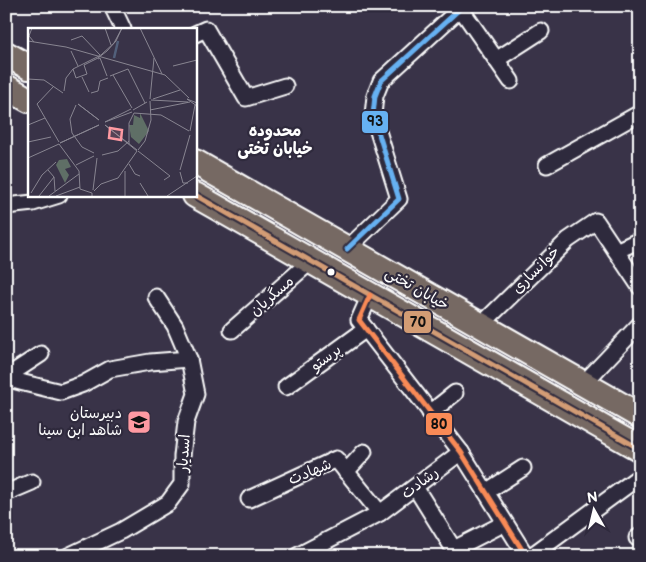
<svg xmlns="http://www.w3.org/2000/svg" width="646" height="562" font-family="'Balsamiq Sans','Playpen Sans Arabic',sans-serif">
<rect width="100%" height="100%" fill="#393348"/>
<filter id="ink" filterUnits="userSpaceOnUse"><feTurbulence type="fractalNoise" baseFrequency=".02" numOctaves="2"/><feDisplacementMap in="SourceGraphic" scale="10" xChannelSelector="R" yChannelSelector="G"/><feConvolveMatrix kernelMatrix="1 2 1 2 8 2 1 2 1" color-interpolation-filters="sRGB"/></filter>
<g filter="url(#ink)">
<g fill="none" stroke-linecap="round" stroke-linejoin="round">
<g stroke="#fff" stroke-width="19">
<g id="minor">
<path d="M112 6 123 29"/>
<path d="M461 9 511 81"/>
<path d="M195 34 206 29 246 98 285 86"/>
<path d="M496 60 541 31"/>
<path d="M547 165 640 113"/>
<path d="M6 206 33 203 59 195"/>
<path d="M347 249 399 199 373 115 375 96 381 81 463 6"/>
<path d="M616 251 640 240"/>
<path d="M370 295 359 320 461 452 526 556"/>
<path d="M481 325 568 240 596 221 640 287"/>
<path d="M232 330 311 261"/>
<path d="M6 377 41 354"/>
<path d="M6 378 24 383 61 392 83 384 110 369 150 362 189 359"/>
<path d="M583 384 640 324"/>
<path d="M286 387 366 329"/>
<path d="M430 413 455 393"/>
<path d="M346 472 364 452"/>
<path d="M415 487 458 556"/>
<path d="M486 492 523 468"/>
<path d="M6 493 32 482"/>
<path d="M249 499 336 459 380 513"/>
<path d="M637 538 640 536"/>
<path d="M454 549 505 523"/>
<path d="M68 556 121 531 168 503 182 484V456L186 422 196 394 189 359 175 326 156 297"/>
<path d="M297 556 380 513 461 452"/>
<path d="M531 556 640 476"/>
</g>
</g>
<g stroke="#fff" stroke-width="28">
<g id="primary">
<path d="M6 54 29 67"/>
<path d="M6 87 29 100"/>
<path d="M195 162 640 416"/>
<path d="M195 195 640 449"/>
</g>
</g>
<use href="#minor" stroke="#2f2a3d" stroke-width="15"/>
<use href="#primary" stroke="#766964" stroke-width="24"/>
<g stroke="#2f2a3d" stroke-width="9">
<path id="bus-1" d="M195 195 640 449"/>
</g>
<g stroke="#2f2a3d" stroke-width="9">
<path id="bus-2" d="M347 249 399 199 373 115 375 96 381 81 463 6"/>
</g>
<g stroke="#2f2a3d" stroke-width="9">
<path id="bus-3" d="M370 295 359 320 461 452 526 556"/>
</g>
<use href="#bus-1" stroke="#d39c74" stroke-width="5"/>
<use href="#bus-2" stroke="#66b1f2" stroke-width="5"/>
<use href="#bus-3" stroke="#f98a56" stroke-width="5"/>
</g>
</g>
<defs>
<g id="school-square" transform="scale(1.25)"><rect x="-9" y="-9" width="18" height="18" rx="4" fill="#ff9aa2" stroke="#2f2a3d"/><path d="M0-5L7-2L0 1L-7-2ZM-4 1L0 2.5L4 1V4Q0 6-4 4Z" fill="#111"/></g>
</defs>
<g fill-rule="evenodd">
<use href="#school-square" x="139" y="422"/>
</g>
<circle fill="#fff" stroke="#2f2a3d" stroke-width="2" cx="331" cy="272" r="4.5"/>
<g text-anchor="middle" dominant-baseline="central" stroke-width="4.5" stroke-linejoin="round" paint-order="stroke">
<g font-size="15" fill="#fff" stroke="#2f2a3d">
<text transform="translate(536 270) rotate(-45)">خوانساری</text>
<text transform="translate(417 289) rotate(30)">خیابان تختی</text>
<text transform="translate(272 296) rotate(-41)">مسگریان</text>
<text transform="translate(326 358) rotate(-36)">پرستو</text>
<text transform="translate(184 453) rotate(-86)">اسدیار</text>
<text transform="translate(310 472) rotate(-22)">شهادت</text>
<text transform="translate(420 483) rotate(-37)">رشادت</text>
</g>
<g font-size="15" fill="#fff" stroke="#2f2a3d" text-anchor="end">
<text x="122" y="413">دبیرستان<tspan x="122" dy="17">شاهد ابن سینا</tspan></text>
</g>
<g font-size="16" font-weight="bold" fill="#fff" stroke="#2f2a3d">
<text x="275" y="131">محدوده<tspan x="275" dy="18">خیابان تختی</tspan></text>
</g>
</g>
<g transform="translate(28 28)">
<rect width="169" height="169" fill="#393348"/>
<path d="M112 85 121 103 111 116 103 109 101 97H105L106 87 112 90ZM39 131 43 139 37 141 41 147 37 155 28 137 31 132Z" fill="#5f6f66"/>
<path fill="none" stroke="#52607b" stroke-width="2.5" d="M86 30 90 13"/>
<path fill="none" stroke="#888591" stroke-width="1" d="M4 0 1 8 6 14M77 0 83 17M94 0 86 15 73 27 45 41 48 50 59 46 56 37 70 30 79 23 88 13 94 0M112 0 134 46M43 12 54 8 72 27M0 13 38 19 137 47 161 70M43 23 50 38M70 31 72 30 79 48M145 38 169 32M85 47 104 80M82 48 100 41 117 75M54 49 61 64M0 51 16 52 35 65M36 63 38 50 45 41M63 65 70 63 72 53 80 50M122 71 126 30M125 71 152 62M123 72 160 74M169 75 159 71 169 78M9 76 31 114M9 76 26 58M50 76 71 92 50 76M48 77 42 91 44 105 54 119 66 125M103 81 77 94 104 84M105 82 119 74M122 82 162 74M0 97 17 90M162 103 167 77M0 114 23 109M32 115 71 97 32 115M31 116 51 143 52 161 64 165V168M101 116V95L106 85 133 87 161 103M110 122 117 113 123 92 122 73M109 123 77 97 109 122M110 123 142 148 136 152M74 127 90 123 101 113M0 130 31 116M101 136 107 146 112 148M48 137 66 128M20 142 26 149 27 163M152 142 162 107M97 143V168M152 144 155 155H160M112 155 120 168M65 162 69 130M66 163 73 156 90 150 109 123M3 165 14 147 28 134M11 168 26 149M21 168 51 146M28 168 52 159M139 168 169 148"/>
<path fill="#ff9aa2" fill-opacity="0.15" stroke="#ff9aa2" stroke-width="2.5" d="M82 100 94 102 93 112 81 110Z"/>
<rect width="169" height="169" fill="none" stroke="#fff" stroke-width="2.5"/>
</g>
<g stroke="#2f2a3d" stroke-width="2">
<rect x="361" y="110" width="28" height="24" rx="5" fill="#66b1f2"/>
<rect x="403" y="310" width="29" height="24" rx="5" fill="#d39c74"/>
<rect x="425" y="412" width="28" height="24" rx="5" fill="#f98a56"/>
</g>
<g font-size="14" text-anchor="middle" font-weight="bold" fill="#111">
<text x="375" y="126">93</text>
<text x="418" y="327">70</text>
<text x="439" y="429">80</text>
</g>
<rect width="646" height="562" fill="none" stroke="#2f2a3d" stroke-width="25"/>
<rect x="12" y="12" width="621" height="537" fill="none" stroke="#fff" stroke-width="2" filter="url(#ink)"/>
<g transform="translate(594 510) rotate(352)" stroke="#2f2a3d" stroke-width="4" paint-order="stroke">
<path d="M0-4L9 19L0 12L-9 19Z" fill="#ffffff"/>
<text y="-8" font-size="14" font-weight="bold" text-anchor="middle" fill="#ffffff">N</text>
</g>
</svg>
